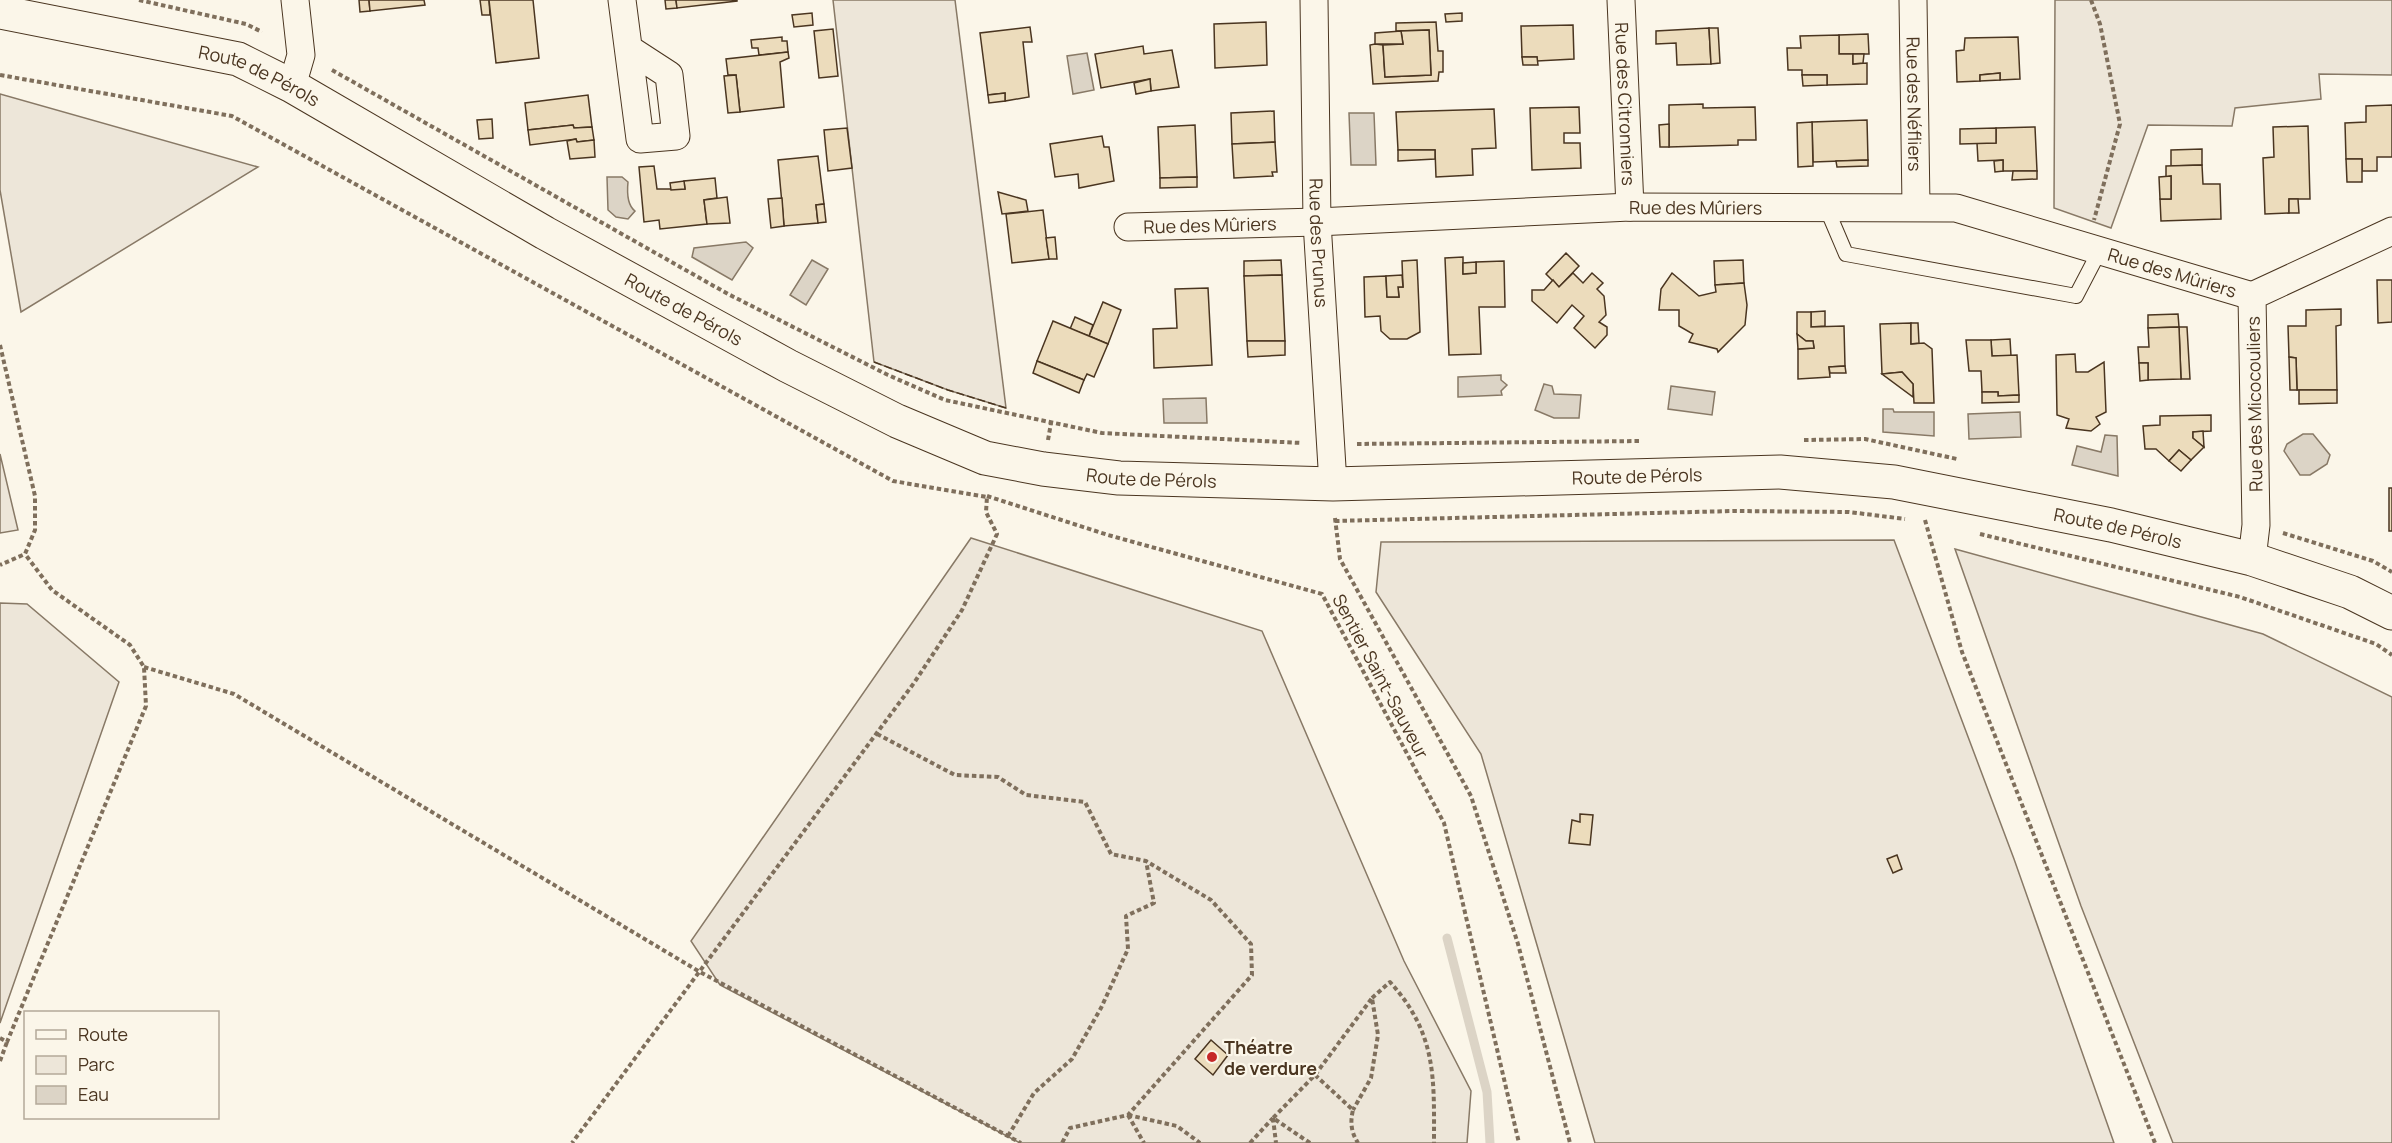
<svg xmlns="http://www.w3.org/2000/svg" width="2392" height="1143" font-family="Manrope,sans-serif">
<rect width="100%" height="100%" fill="#fbf6e9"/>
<g fill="#ede6d9" stroke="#887966" stroke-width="1.5">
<path d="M833 0H955L1006 408 948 390 874 362Z"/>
<path d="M2055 0H2392V75L2319 74 2321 99 2235 108 2232 126 2148 125 2111 228 2054 208Z"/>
<path d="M0 94 258 167 21 312 0 190Z"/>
<path d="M0 454 18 530 0 533Z"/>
<path d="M971 538 1262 631 1404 961 1471 1091 1467 1143H1020L720 985 691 941Z"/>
<path d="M1894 540 2014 859 2114 1143H1595L1481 754 1376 592 1381 542Z"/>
<path d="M1955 549 2263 634 2392 697V1143H2173L2081 906Z"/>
<path d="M0 603 27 604 119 682 0 1023Z"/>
</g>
<g fill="#dcd4c6" stroke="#887966" stroke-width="1.5">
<path d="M1087 53 1094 90 1073 94 1067 56Z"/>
<path d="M1349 113H1374L1376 165H1351Z"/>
<path d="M607 177H622L628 182C627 192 627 205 635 211L628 219 616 217 608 210Z"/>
<path d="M746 242 753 248 732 280 692 257 694 248Z"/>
<path d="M812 260 828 269 806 305 790 295Z"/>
<path d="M1501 375V380L1507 385 1501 391 1502 395 1458 397V377Z"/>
<path d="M1544 384 1552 386 1554 394 1581 395 1579 418H1554L1535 410Z"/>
<path d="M1671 386 1715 392 1712 415 1668 409Z"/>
<path d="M1206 398 1207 423H1164L1163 399Z"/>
<path d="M1883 409H1893L1894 412H1934V436L1883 432Z"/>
<path d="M2020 412 2021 437 1969 439 1968 414Z"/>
<path d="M2303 434H2313L2330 455 2327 464 2310 475H2300L2284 451 2287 444Z"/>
<path d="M2105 435 2117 436 2118 476 2072 465 2077 446 2101 452Z"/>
</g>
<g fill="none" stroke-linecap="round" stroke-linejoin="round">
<path stroke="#dcd4c6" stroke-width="9" d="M1447 938 1487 1092 1490 1143"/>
</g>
<g fill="#ecdcbc" stroke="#4a3520" stroke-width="1.5">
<path d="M359 0H369L370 11 360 12Z"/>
<path d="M369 0H424L425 5 370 11Z"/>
<path d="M480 0H489L490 15H482Z"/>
<path d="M489 0H533L539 58 496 63Z"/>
<path d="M665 0H676L677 8 666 9Z"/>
<path d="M676 0H737V1L677 8Z"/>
<path d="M812 13 813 25 794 27 792 15Z"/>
<path d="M1462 13V21L1446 22 1445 14Z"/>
<path d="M1266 22 1267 65 1215 68 1214 24Z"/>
<path d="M1436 22 1438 51H1443V72H1439L1438 81 1373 84 1370 45 1375 44 1383 45 1385 77 1431 75 1429 30 1396 31V23Z"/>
<path d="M1573 25 1574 59 1537 61V57H1522L1521 26Z"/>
<path d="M1030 27 1032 42H1023L1029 97 1005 101V93L988 95 980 33Z"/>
<path d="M1709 28 1711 64 1677 65 1676 43 1656 44V31Z"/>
<path d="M1709 28H1718L1720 63 1711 64Z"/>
<path d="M833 29 838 76 819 78 814 31Z"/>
<path d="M1429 30 1431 75 1385 77 1383 45 1403 44 1401 31Z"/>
<path d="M1401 31 1403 44H1375V33Z"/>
<path d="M1868 34 1869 54H1839V35Z"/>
<path d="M1839 35V54H1853V64L1867 63V84L1827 85V75H1802V70H1788L1787 48H1801L1800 36Z"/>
<path d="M782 37V41H787L788 52 759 55 758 48H752L751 40Z"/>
<path d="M2018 37 2020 79 2000 80V73L1980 75V81L1957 82 1956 51 1964 50 1965 38Z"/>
<path d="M1143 46 1144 54 1172 50 1179 87 1151 91 1150 79 1101 88 1095 54Z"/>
<path d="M788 52 789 58 780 62 784 107 740 112 736 75H728L726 59Z"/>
<path d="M1853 54H1864L1863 63 1853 64Z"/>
<path d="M1522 57H1537L1538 65H1523Z"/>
<path d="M2000 73V80L1980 81V75Z"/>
<path d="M736 75 740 112 728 113 724 76Z"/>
<path d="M1802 75H1827V85L1803 86Z"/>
<path d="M1150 79 1151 91 1136 94 1134 83Z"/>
<path d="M1005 93V101L989 103 988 95Z"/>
<path d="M588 95 592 127 574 128 573 125 528 130 525 103Z"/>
<path d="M1703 104V108L1755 107 1756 140H1738V145L1669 147V105Z"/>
<path d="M2392 105V157H2377V171H2362V159H2346L2345 123 2366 122V106Z"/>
<path d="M1579 107 1580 133H1564V143H1580L1581 168 1532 170 1530 108Z"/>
<path d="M1494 109 1496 148 1472 149 1473 175 1436 177 1435 150H1398L1396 112Z"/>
<path d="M1274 111 1275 142 1232 144 1231 113Z"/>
<path d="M492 119 493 138 479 139 477 120Z"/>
<path d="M1867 120 1868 160 1813 162 1812 122Z"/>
<path d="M1812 122 1813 166 1798 167 1797 123Z"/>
<path d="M1669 124V147H1660L1659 125Z"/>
<path d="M573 125 574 128 592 127 594 140 577 142 576 139 530 145 528 130Z"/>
<path d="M1195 125 1197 177 1160 178 1158 127Z"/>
<path d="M2308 126 2310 199H2289V213L2265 214 2263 158 2274 157 2273 127Z"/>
<path d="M2035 127 2037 171H2003V160L1978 161 1977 143H1996V128Z"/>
<path d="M847 128 852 168 828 171 824 130Z"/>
<path d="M1996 128V143L1960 144V129Z"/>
<path d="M1102 136 1104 147H1109L1114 181 1079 188 1078 174 1055 177 1050 144Z"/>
<path d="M576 139 577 142 594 140 595 157 570 159 567 141Z"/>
<path d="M1275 142 1277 172H1272L1273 176 1234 178 1232 144Z"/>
<path d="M2202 149V165L2171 166V150Z"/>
<path d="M1398 150H1435V159L1398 161Z"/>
<path d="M818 156 824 204 816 205 818 223 784 226 778 160Z"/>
<path d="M2346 159H2362V182H2347Z"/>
<path d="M1868 160V166L1837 167 1836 161Z"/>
<path d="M2003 160V171L1995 172 1994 161Z"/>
<path d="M2202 165 2203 184H2220L2221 219 2161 221 2160 199H2171V176L2166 177V166Z"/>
<path d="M654 166 657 189H685L684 181 715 178 717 198 704 200 707 224 660 229 659 220 644 222 639 167Z"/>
<path d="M2013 171H2037V179L2012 180Z"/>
<path d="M2171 176V199H2160L2159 177Z"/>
<path d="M1197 177V187L1160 188V178Z"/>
<path d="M684 181 685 189 671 190 670 183Z"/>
<path d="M998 192 1026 200 1028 211 1002 214Z"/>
<path d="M727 197 730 223 707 224 704 200Z"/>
<path d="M782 198 784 226 771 228 768 199Z"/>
<path d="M2289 199H2298L2299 213H2289Z"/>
<path d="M824 204 826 222 818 223 816 205Z"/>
<path d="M1043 210 1049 259 1012 263 1006 214Z"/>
<path d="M1055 237 1057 259H1049L1046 238Z"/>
<path d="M1566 253 1579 266 1559 287 1546 274Z"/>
<path d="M1463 257V274L1476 273V262L1504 261 1505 307H1479L1481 354 1449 355 1445 258Z"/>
<path d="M1281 260 1282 275 1244 276V261Z"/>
<path d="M1417 260 1420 332 1407 339H1390L1381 331 1380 316 1365 317 1364 277 1386 276 1387 297H1399L1398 287H1403L1402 261Z"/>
<path d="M1743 260 1744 283 1715 285 1714 261Z"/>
<path d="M1476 262V273L1463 274V263Z"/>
<path d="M1573 273 1583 283 1592 273 1603 283 1597 289 1604 296 1606 315 1599 322 1607 327V335L1595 348 1574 328 1584 316 1572 305 1557 323 1532 301V290H1544L1553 280 1559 287Z"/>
<path d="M1672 273 1699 296 1716 292 1715 285 1744 283 1747 305 1745 325 1718 352 1717 349 1689 342 1693 334 1679 326V310H1659L1661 289Z"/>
<path d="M1282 275 1285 341H1247L1244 276Z"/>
<path d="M1402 275 1403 287H1398L1399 297H1387L1386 276Z"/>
<path d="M2377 280H2392V322L2378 323Z"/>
<path d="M1208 288 1212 365 1154 368 1153 329 1177 328 1175 289Z"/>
<path d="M1103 302 1121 310 1108 344 1089 336Z"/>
<path d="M2341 309V325L2336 326 2337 390H2297L2296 358 2289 357 2288 326H2306V310Z"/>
<path d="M1825 311V326L1811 327V312Z"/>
<path d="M1797 312H1811V327L1844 326 1845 366 1829 367 1830 377 1798 379V349L1814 348 1813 341H1806L1797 334Z"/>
<path d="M2178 314 2179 327 2148 328V315Z"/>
<path d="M1075 317 1093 325 1089 336 1070 329Z"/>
<path d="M1053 321 1108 344 1094 377 1087 374 1084 380 1037 361Z"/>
<path d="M1911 323V344L1924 343 1932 349 1934 403H1914L1913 384 1902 372 1882 374 1880 324Z"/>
<path d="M1911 323H1918L1919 343 1911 344Z"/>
<path d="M2179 327H2187L2190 379H2181Z"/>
<path d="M2179 327 2181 379 2148 380V363H2139L2138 347H2149L2148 328Z"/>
<path d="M1797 334 1806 341H1813L1814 348 1798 349Z"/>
<path d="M2010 339 2011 356H1992L1991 340Z"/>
<path d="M1966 340H1991L1992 356 2017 355 2019 395 1998 396V392H1982L1981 371H1969Z"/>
<path d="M1247 341H1285V355L1248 357Z"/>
<path d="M2075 354 2076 372H2088L2104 362 2106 412 2096 417 2100 424 2091 431 2066 428 2069 419 2057 415 2056 355Z"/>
<path d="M2289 357 2296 358 2297 390H2290Z"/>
<path d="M1037 361 1084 380 1079 393 1033 373Z"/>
<path d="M2139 363H2148V380L2140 381Z"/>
<path d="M1845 366 1846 373H1830L1829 367Z"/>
<path d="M1902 372 1913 384V397L1882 374Z"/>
<path d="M2299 390H2337V403L2299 404Z"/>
<path d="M1982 392H1998V396L2019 395V402L1982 403Z"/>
<path d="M2211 415V431L2193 432V438L2204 447 2191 460 2179 450 2169 461 2156 449H2145L2143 426 2160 425V416Z"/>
<path d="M2203 431 2204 447 2193 438V432Z"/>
<path d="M2179 450 2191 460 2181 471 2169 461Z"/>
<rect x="2389" y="488" width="3" height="43"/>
<path d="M1580 814 1593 815 1590 845 1569 843 1572 820 1580 822Z"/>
<path d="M1897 855 1902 869 1893 873 1887 859Z"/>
<path d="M1211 1040 1228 1055 1213 1075 1195 1059Z"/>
</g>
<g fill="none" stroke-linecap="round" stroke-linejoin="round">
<g stroke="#4a3520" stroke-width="16">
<path id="service" d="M1826 207 1846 254 2076 296 2100 250"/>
</g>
<g stroke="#4a3520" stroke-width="29">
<g id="minor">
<path d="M622 0 640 139 676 136 669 75 629 49"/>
<path id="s1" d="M1314 0 1317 222 1333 484"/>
<path id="s2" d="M1621 0 1630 207"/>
<path id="s3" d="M1913 0 1916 206"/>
<path d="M292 86 301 55 295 0"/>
<path id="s4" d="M1128 227 1317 222 1630 207 1956 208 2252 296"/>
<path d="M2252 559 2256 525 2252 296 2392 231"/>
</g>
</g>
<g stroke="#4a3520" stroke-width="35">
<g id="tertiary">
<path id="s5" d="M0 12 238 59 292 86 545 233 788 366 897 421 985 458 1043 469 1119 478 1333 484 1780 472 1894 482 2111 525 2252 559 2350 592 2392 613"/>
</g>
</g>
<g stroke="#7f6f5c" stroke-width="4" stroke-dasharray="4.5 3" stroke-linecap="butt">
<path d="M139 0 246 24 262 32"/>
<path d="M2091 0 2100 24 2120 124 2094 220"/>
<path d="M332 70 728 294 888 375 945 400 1102 433 1302 443"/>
<path d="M0 75 232 116 893 481 987 497 986 512 997 534 962 610 914 683 572 1143"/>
<path d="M0 345 35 496V530L25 554 0 565"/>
<path d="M1048 440 1051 423"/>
<path d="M1804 440 1865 439 1957 459"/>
<path d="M1357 444 1641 441"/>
<path d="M987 496 1108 535 1322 594 1444 823 1519 1143"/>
<path d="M1335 518 1340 559 1471 796 1518 944 1570 1143"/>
<path d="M1925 520 1962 652 2155 1143"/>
<path d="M1335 521 1733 511 1849 512 1905 519"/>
<path d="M2283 533 2373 561 2392 572"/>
<path d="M1980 534 2240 597 2376 644 2392 655"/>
<path d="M144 667 234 694 700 972 1021 1143"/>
<path d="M877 734 955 775 998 777 1026 795 1085 802 1111 854 1146 861 1211 900 1251 944 1252 975 1128 1115 1070 1128 1062 1143"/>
<path d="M1372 998 1390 982C1437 1034 1434 1078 1434 1143"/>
<path d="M0 1038 7 1042 146 706 144 667 130 645 52 590 25 554"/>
<path d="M0 1061 7 1042"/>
<path d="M1315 1075 1353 1110C1350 1122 1351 1132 1358 1143"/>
<path d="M1128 1115 1177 1126 1200 1143"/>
<path d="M1128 1115 1144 1143"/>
<path d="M1273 1118 1276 1143"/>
<path d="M1008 1136 1034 1093 1072 1059 1101 1008 1128 949 1126 916 1154 903 1146 861"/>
<path d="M1250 1143 1273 1118"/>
<path d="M1310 1143 1273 1118 1315 1075 1372 998 1378 1035 1371 1078 1353 1110"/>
</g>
<use href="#service" stroke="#fbf6e9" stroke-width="14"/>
<use href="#minor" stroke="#fbf6e9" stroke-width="27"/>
<use href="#tertiary" stroke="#fbf6e9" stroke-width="33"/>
<path stroke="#4a3520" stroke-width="1.5" stroke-dasharray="8 3" stroke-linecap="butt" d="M874 362 948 390 1006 408"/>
</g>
<circle fill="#c62828" stroke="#fbf6e9" stroke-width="2" cx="1212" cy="1057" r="6"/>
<g text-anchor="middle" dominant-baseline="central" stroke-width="4.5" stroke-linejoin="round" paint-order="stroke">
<g font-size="18" fill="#4a3520" stroke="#fbf6e9">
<text stroke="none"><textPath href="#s5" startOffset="268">Route de Pérols</textPath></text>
<text stroke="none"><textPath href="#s2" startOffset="104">Rue des Citronniers</textPath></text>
<text stroke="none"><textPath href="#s3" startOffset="104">Rue des Néfliers</textPath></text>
<text stroke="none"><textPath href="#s4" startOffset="568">Rue des Mûriers</textPath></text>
<text stroke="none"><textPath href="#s4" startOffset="82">Rue des Mûriers</textPath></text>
<text stroke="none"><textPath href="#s1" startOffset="243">Rue des Prunus</textPath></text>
<text stroke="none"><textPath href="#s4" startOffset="1054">Rue des Mûriers</textPath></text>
<text stroke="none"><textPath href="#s5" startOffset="754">Route de Pérols</textPath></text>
<text transform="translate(2254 404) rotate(-91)">Rue des Micocouliers</text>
<text stroke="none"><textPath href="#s5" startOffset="1744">Route de Pérols</textPath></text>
<text stroke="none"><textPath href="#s5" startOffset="1258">Route de Pérols</textPath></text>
<text stroke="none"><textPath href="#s5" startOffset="2230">Route de Pérols</textPath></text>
<text transform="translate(1381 676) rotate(62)">Sentier Saint-Sauveur</text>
</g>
<g font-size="18" font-weight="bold" fill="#4a3520" stroke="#fbf6e9" text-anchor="start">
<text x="1224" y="1047">Théatre<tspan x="1224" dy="21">de verdure</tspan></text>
</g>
</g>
<rect x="24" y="1011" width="195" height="108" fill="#fbf6e9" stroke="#b4a999" stroke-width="1.5"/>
<rect x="36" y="1030" width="30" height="9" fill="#fbf6e9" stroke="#b4a999" stroke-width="1.5"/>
<text x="78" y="1041" font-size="18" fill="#4a3520">Route</text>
<rect x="36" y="1056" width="30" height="18" fill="#ede6d9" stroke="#b4a999" stroke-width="1.5"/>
<text x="78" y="1071" font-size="18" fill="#4a3520">Parc</text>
<rect x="36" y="1086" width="30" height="18" fill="#dcd4c6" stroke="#b4a999" stroke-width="1.5"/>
<text x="78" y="1101" font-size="18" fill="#4a3520">Eau</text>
</svg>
